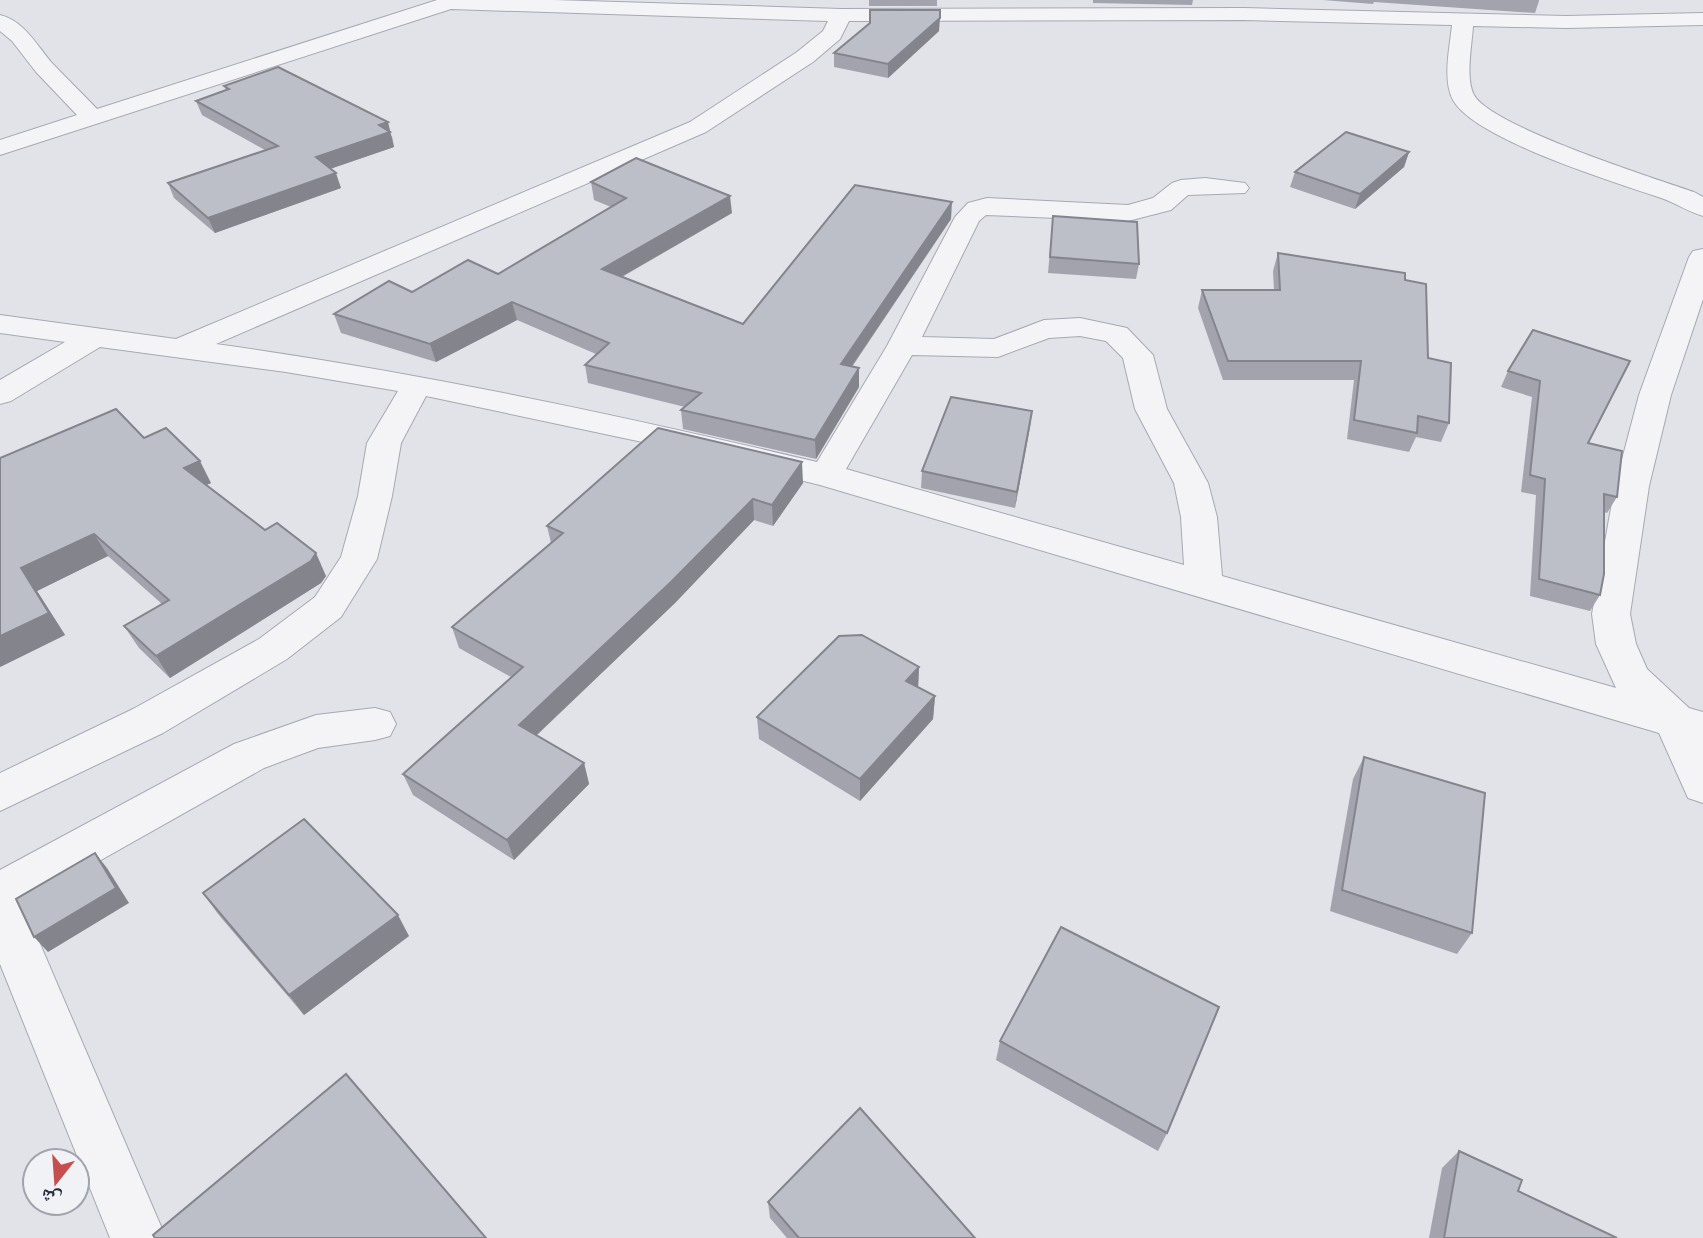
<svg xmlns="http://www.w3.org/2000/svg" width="1703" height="1238" font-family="'Golos Text','Noto Naskh Arabic',sans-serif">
<rect width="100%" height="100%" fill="#e1e3e9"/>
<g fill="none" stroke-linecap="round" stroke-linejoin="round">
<g stroke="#a6a9b3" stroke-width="2">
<g id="minor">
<path d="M437 0H553L841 9 1244 8 1566 16 1703 13V25L1566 28 1473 26C1472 45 1465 78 1474 95 1492 127 1654 178 1694 192L1703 197V216C1689 212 1677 204 1664 199 1618 183 1475 140 1453 100 1442 79 1450 47 1452 25L1244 20 849 21 840 39 813 62 706 132 216 344C418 372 618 415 817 462L887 346 955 217 968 203 987 198 1128 205 1153 198 1172 183 1181 180 1205 178 1245 183 1249 188 1245 193 1188 195 1171 210 1128 221 986 215 979 221 922 337 994 339 1044 320 1080 318 1127 328 1153 355 1167 409 1208 483 1217 517 1222 576 1616 688 1596 644 1592 614 1615 486 1639 395 1689 257 1693 251 1703 249V299L1671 395 1649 486 1630 614 1636 644 1647 669 1689 708 1703 712V803L1688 798 1659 733 820 485 666 447 426 396 401 443 392 496 377 559 341 617 287 659 163 733 0 811V773L133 709 259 639 315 597 341 557 358 496 367 443 398 391 286 372 100 347 11 401 0 404V380L65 342 0 333V315L176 339 690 122 797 52 823 31 828 21 451 9 0 155V140L77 115 36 72 12 41 0 31V15C24 21 36 44 51 62 66 78 82 93 97 109ZM1080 336 1106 341 1123 358 1135 409 1174 483 1181 517 1184 565 846 469 912 355 998 357 1049 338Z"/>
<path d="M375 708 390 712 396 724 390 736 375 740 318 748 264 768 23 904 166 1238H110L0 964V870L234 744 316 715Z"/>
</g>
</g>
<use href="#minor" fill="#f4f4f7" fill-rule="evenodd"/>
</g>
<g fill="#a2a3ac">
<rect x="869" y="0" width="68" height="6"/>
<path d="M1093 0H1193L1192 5 1093 3Z"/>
<path d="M1323 0H1539V1L1535 13 1374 2 1373 4Z"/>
<path d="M939 31 888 78 834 67V53Z"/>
<path d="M224 86 392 136 394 147 330 169 341 188 215 233 174 198 168 183 265 150 202 115 196 101 226 90Z"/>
<path d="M1409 152 1404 167 1355 209 1290 187 1295 172Z"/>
<path d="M591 182 732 213 622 277 743 324 951 219 852 367 859 387 816 459 683 429 681 410 685 407 588 383 585 365 596 354 517 320 436 362 341 333 334 314 412 292 498 274 611 207 594 200Z"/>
<path d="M1053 216 1139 264 1136 279 1048 273Z"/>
<path d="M1278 253 1405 280 1428 358 1449 423 1441 442 1416 437 1409 452 1347 439 1354 380H1223L1198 308 1202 290H1274L1273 271Z"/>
<path d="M1533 330 1588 443 1617 497 1607 513 1604 512 1600 595 1590 611 1530 596 1536 495 1521 492 1532 397 1501 387 1508 371Z"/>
<path d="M1032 411 1015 508 921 488 922 471Z"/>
<path d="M144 438 211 483 206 485 326 576 321 583 170 678 139 648 124 626 162 604 108 556 37 591 65 635 0 667V458Z"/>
<path d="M803 483 773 526 754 520 675 603 536 736 584 763 589 784 514 860 413 795 403 774 511 677 459 648 452 627 551 543 547 526Z"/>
<path d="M919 667 918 687 935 696 933 719 860 801 759 739 757 717Z"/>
<path d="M1364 757 1472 933 1457 954 1330 911 1353 779Z"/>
<path d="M203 893 409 936 304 1015 218 914Z"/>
<path d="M1000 1041 1167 1133 1158 1151 996 1060Z"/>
<path d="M1459 1151 1518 1191 1617 1238H1429L1442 1168Z"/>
<path d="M768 1202 975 1238H787L770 1218Z"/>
</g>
<g fill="#84858c">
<path d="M940 18 939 31 888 78V64Z"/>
<path d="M388 122 394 147 321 172 316 157 379 125Z"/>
<path d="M1409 152 1404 167 1355 209 1360 194Z"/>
<path d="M336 173 341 188 215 233 208 218Z"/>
<path d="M730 196 732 213 605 286 602 269Z"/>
<path d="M952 202 951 219 841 382V364Z"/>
<path d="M512 302 517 320 436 362 430 344Z"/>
<path d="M859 368V387L816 459 815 440Z"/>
<path d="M1032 411 1030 427 1015 508 1017 492Z"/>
<path d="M200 461 211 483 196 490 184 468Z"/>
<path d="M802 462 803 483 773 526 772 505Z"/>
<path d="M753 499 754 520 675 603 525 746 519 725Z"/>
<path d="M94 534 108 556 37 591 65 635 0 667V636L21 568Z"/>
<path d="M316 553 326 576 321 583 170 678 156 656Z"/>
<path d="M919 667 918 690 906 681Z"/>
<path d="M935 696 933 719 860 801V779Z"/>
<path d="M584 763 589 784 514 860 507 840Z"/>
<path d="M95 853 107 868 129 903 48 952 34 937Z"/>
<path d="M398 915 409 936 304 1015 289 995Z"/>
</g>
<g fill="#bcbec8" stroke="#84858c" stroke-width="2">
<path d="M870 10H940V18L888 64 834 53 870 23Z"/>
<path d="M278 67 388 122 379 125 390 132 316 157 336 173 208 218 168 183 278 146 196 101 229 89 224 86Z"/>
<path d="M1346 132 1409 152 1360 194 1295 172Z"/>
<path d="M636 158 730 196 602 269 743 324 855 185 952 202 841 364 859 368 815 440 681 410 701 393 585 365 609 343 512 302 430 344 334 314 389 281 412 292 468 260 498 274 626 198 591 182Z"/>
<path d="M1053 216 1137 222 1139 264 1050 257Z"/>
<path d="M1278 253 1405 273V280L1426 284 1428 358 1451 363 1449 423 1418 416 1417 433 1354 420 1361 361H1228L1202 290H1280Z"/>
<path d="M1533 330 1630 361 1588 443 1622 451 1617 497 1604 494V574L1600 595 1539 579 1545 479 1530 475 1540 381 1508 371Z"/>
<path d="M951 397 1032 411 1017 492 922 471Z"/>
<path d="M116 409 144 438 166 428 200 461 184 468 265 530 277 523 316 553 311 561 156 656 124 626 169 600 94 534 21 568 49 613 0 636V458Z"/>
<path d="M658 428 802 462 772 505 753 499 671 582 519 725 584 763 507 840 403 774 523 667 452 627 563 533 547 526Z"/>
<path d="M862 635 919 667 906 681 935 696 860 779 757 717 839 636Z"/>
<path d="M1364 757 1485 793 1472 933 1342 890Z"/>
<path d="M304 819 398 915 289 995 203 893Z"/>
<path d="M95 853 116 888 34 937 16 899Z"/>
<path d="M1061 927 1219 1007 1167 1133 1000 1041Z"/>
<path d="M346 1074 486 1238H155L153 1235Z"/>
<path d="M860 1108 975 1238H799L768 1202Z"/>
<path d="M1459 1151 1522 1180 1518 1191 1617 1238H1444Z"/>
</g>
<g transform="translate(56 1182) rotate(197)"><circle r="33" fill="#f1f2f6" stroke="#a1a4ad" stroke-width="2"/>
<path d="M0-5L12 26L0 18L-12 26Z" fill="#c64e4e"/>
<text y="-10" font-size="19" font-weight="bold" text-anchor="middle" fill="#2a2f40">ش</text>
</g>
</svg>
